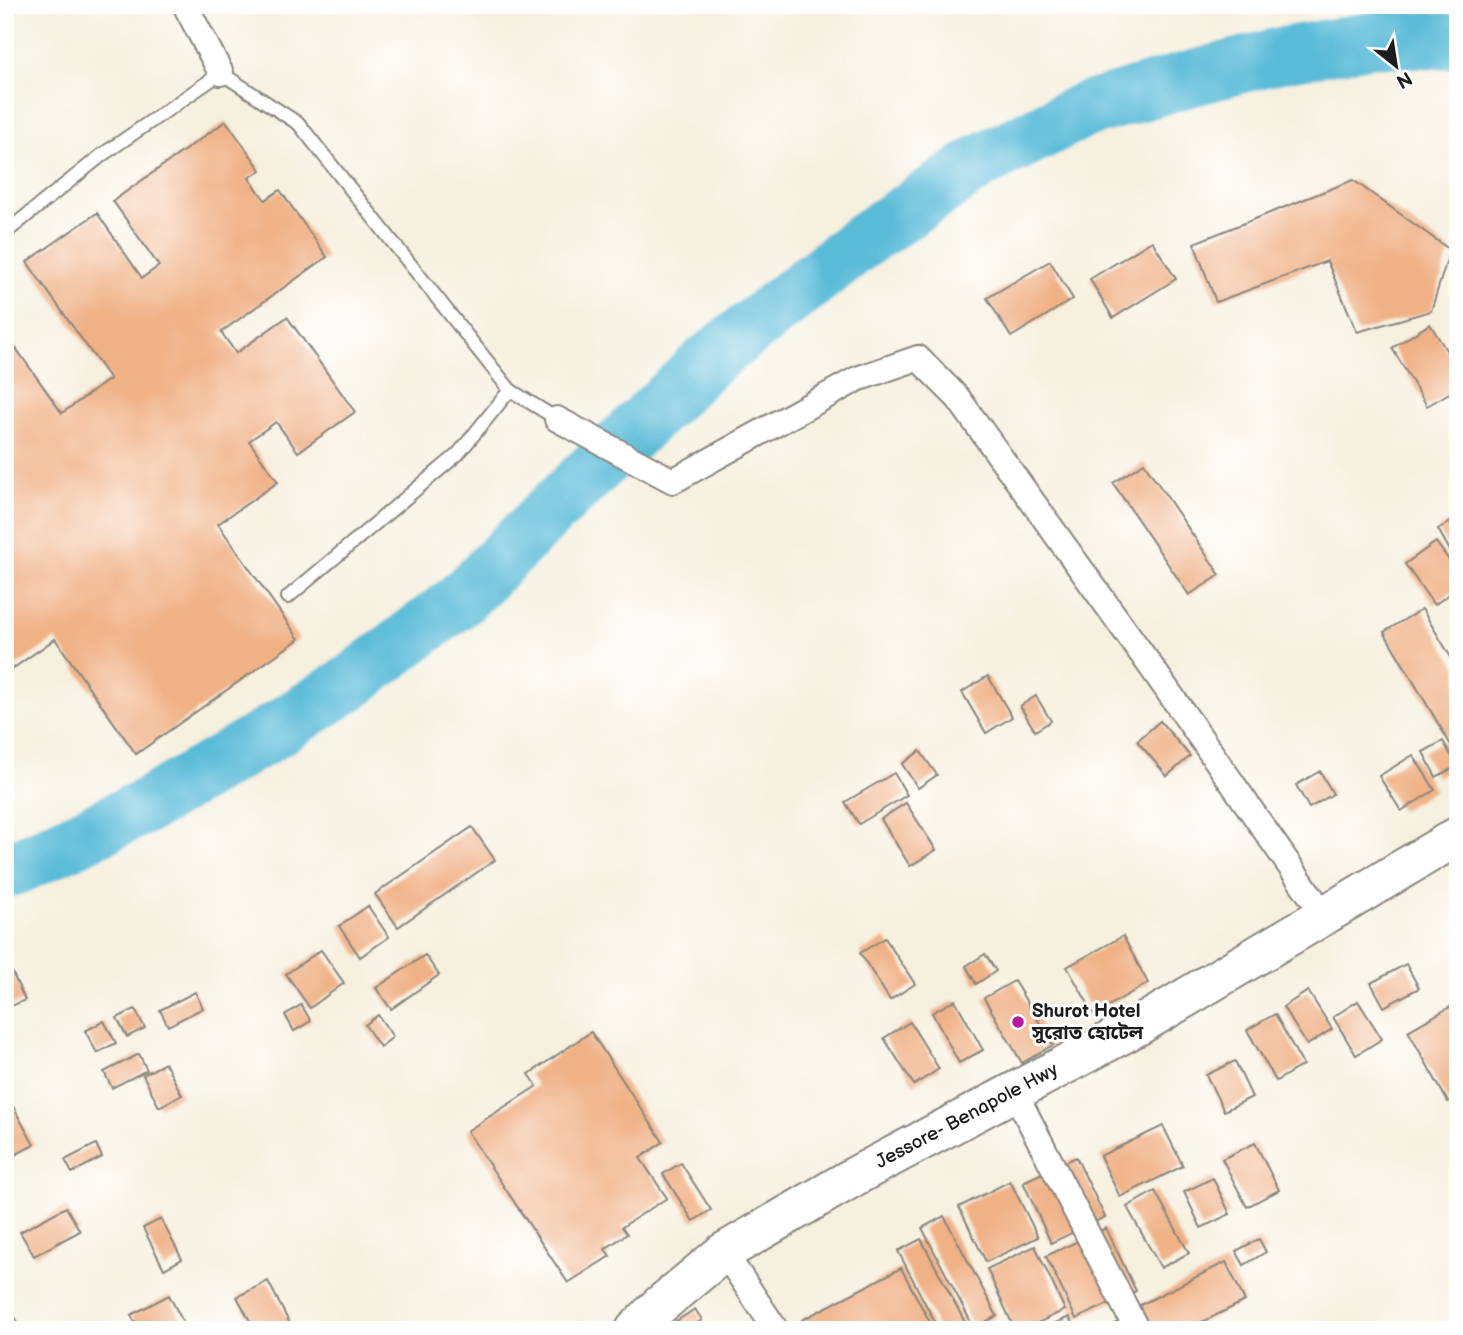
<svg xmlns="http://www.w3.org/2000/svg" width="1463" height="1335" font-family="'Balsamiq Sans','Noto Sans Bengali',sans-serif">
<rect width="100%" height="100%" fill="#fff"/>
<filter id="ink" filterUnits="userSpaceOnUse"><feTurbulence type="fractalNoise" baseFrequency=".0143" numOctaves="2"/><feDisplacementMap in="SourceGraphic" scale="14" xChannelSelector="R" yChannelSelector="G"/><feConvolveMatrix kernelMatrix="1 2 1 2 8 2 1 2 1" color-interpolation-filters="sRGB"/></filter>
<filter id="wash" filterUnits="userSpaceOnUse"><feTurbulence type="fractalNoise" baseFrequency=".00686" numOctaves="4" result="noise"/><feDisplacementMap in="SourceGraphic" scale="28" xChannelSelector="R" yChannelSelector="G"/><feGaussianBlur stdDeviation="1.57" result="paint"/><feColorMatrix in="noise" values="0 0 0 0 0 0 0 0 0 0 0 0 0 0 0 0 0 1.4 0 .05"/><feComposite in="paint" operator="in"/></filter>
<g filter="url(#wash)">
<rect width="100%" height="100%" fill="#f6f0df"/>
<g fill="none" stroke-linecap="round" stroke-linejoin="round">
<path stroke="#5abbd8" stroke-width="56" d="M5 870 19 866 148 805 261 739 350 683 460 600 552 509 707 362 865 239 982 161 1082 111 1175 83 1276 56 1375 39 1458 41"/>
</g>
<g id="blocks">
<g fill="#f0b185">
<path d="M226 121 261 170 249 178 265 200 280 190 327 257 221 332 236 353 287 317 355 412 298 452 276 422 249 441 278 482 218 524 299 639 136 754 55 639 5 674V478L8 476 5 472V333L62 413 110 379 27 262 97 213 142 278 159 266 113 201Z"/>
<path d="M1353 180 1450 250 1431 311 1357 332 1327 261 1216 302 1194 243Z"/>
<path d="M1152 241 1176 279 1113 318 1090 279Z"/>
<path d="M1050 261 1073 299 1011 337 987 298Z"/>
<path d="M1430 324 1458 369V388L1427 406 1392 348Z"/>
<path d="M1144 463 1220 575 1189 595 1113 483Z"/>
<path d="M1450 522 1458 537V565L1438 529Z"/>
<path d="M1436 542 1458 573V588L1434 605 1405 564Z"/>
<path d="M1422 609 1458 669V757L1384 632Z"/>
<path d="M988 676 1012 717 986 733 962 692Z"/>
<path d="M1036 696 1051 721 1035 731 1020 706Z"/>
<path d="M1160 721 1190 756 1167 776 1137 741Z"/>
<path d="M1443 741 1457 766 1436 777 1423 752Z"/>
<path d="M920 751 937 775 918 788 902 764Z"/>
<path d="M1413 755 1435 790 1401 811 1379 776Z"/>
<path d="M1320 771 1333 794 1309 808 1296 785Z"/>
<path d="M894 773 907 795 859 824 845 802Z"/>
<path d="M906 803 936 850 910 866 881 819Z"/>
<path d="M472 827 495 860 398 927 375 894Z"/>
<path d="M368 906 389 937 360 957 339 926Z"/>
<path d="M1123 936 1148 983 1094 1014 1067 967Z"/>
<path d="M885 938 915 984 890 1000 860 953Z"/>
<path d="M321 950 344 983 310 1008 286 974Z"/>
<path d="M985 954 996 971 976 984 966 966Z"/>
<path d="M425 955 439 975 391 1009 376 988Z"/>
<path d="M5 957 25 1000 5 1009Z"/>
<path d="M1406 964 1419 988 1384 1007 1371 983Z"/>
<path d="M1014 981 1053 1045 1022 1063 984 998Z"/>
<path d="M1308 991 1332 1029 1307 1045 1283 1007Z"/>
<path d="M195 992 203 1008 168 1026 160 1010Z"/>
<path d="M955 1000 983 1050 959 1063 932 1013Z"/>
<path d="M1358 1001 1382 1039 1356 1055 1333 1017Z"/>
<path d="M301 1005 311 1021 294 1031 285 1015Z"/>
<path d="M1450 1007 1458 1020V1096L1448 1102 1408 1031Z"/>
<path d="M135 1009 145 1028 127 1037 117 1018Z"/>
<path d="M1275 1014 1303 1065 1276 1081 1247 1030Z"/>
<path d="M378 1015 393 1037 380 1047 365 1025Z"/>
<path d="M104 1021 116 1043 97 1053 85 1031Z"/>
<path d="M910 1022 939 1069 914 1085 884 1038Z"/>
<path d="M591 1032 663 1142 640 1158 667 1198 622 1227 627 1234 605 1249 610 1256 568 1283 467 1131 537 1086 529 1074Z"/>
<path d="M139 1054 147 1070 112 1088 104 1072Z"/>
<path d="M1235 1061 1252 1097 1224 1111 1206 1075Z"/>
<path d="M165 1063 182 1095 159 1107 143 1075Z"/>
<path d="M10 1101 34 1145 5 1160V1103Z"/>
<path d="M1163 1126 1183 1166 1120 1197 1100 1156Z"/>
<path d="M1255 1143 1279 1190 1247 1207 1222 1159Z"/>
<path d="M96 1144 102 1157 72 1173 65 1160Z"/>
<path d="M1076 1157 1105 1217 1051 1243 1023 1182Z"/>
<path d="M681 1163 711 1210 693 1221 663 1174Z"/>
<path d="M1213 1178 1230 1214 1201 1228 1184 1192Z"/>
<path d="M1010 1181 1038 1237 986 1262 959 1207Z"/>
<path d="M1155 1191 1189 1253 1161 1268 1127 1207Z"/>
<path d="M66 1207 80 1231 34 1256 20 1232Z"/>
<path d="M944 1216 997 1316 974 1328 922 1228Z"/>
<path d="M161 1219 182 1259 164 1269 143 1228Z"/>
<path d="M1106 1228 1136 1291 1076 1319 1046 1256Z"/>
<path d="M921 1239 969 1330H939L898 1251Z"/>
<path d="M1259 1239 1266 1252 1244 1265 1236 1251Z"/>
<path d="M1035 1246 1065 1310 1023 1330H1015L987 1269Z"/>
<path d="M1226 1262 1245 1301 1186 1330H1147L1136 1307Z"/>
<path d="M901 1268 934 1330H807L802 1320Z"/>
<path d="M268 1281 293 1330H255L237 1297Z"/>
<path d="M169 1295 187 1330H139L131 1315Z"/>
<path d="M695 1309 702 1320 687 1330H676L672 1324Z"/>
<path d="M1069 1317 1075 1330H1051L1049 1326Z"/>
<path d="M1128 1317 1134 1330H1102Z"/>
</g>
</g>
</g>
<g filter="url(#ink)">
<use href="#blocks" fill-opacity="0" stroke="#89867e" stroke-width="2"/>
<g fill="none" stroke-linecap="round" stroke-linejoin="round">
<g stroke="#89867e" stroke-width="16">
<g id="lane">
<path d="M5 233 102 155 221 73 299 124 510 390 557 419"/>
<path d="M288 597 458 454 510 390"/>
</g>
</g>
<g stroke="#89867e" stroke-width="28">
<g id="street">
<path d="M185 5 221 73"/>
<path d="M557 419 673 481 857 379 918 358 958 398 1152 668 1324 915"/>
<path d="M1014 1091 1137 1330"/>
<path d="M724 1252 776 1330"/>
<path d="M5 1326 8 1330"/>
</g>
</g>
<g stroke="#89867e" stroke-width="42">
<path id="highway" d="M635 1330 660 1305 724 1252 857 1175 1138 1026 1458 836"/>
</g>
<use href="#lane" stroke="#fff" stroke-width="12"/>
<use href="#street" stroke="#fff" stroke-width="24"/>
<use href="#highway" stroke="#fff" stroke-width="38"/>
</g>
</g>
<circle fill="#b5179e" stroke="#fff" stroke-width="2.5" cx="1018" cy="1022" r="7"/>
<g text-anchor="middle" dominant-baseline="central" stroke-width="6" stroke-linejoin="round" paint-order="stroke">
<g font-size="19" font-weight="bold" fill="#1c1c1c" stroke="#fff" text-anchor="start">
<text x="1032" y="1011">Shurot Hotel<tspan x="1032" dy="22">সুরোত হোটেল</tspan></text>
</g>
<g font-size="19" fill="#1c1c1c" stroke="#fff">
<text transform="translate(967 1116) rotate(-28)">Jessore- Benapole Hwy</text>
</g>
</g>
<rect width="1463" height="1335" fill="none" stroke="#fff" stroke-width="28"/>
<g transform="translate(1396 66) rotate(150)" stroke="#ffffff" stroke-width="5" paint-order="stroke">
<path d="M0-5L12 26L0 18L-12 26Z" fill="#1c1c1c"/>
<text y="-10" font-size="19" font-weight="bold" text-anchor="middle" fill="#1c1c1c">N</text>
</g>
</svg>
